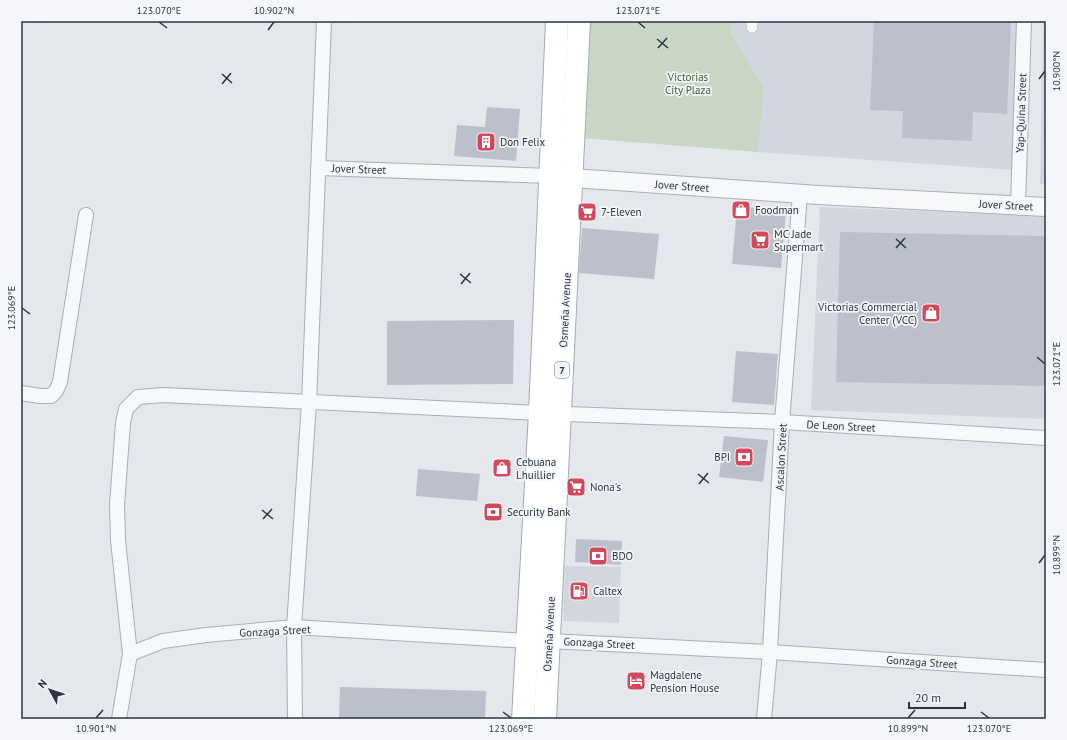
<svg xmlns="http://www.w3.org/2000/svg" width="1067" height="740" font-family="'PT Sans',sans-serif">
<rect width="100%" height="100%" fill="#e4e7ec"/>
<g fill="#d2d6de">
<path d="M731 21H1018L1013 170 758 152 764 87 731 34Z"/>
<path d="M1043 21H1046V184H1040Z"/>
<path d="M820 207 1046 216V419L811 410Z"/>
<path d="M565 566 621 567 619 623 563 621Z"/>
</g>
<path fill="#c9d6c5" d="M588 21H731V34L764 87 758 152 582 138Z"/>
<g fill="#bbc0ca">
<path d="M874 21H1011L1007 114 973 112 972 141 902 138 903 111 870 110Z"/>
<path d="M487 107 520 109 516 161 454 156 457 125 485 127Z"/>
<path d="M737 206 786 211 781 268 732 264Z"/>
<path d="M582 228 659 234 654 279 579 273Z"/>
<path d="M840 232 1046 236V386L836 382Z"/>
<path d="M514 320 513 384 387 385V321Z"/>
<path d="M736 351 778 354 774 405 732 402Z"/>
<path d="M724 436 768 440 763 482 719 477Z"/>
<path d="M418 469 480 474 477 501 416 496Z"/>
<path d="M576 539 622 541 621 565 575 562Z"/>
<path d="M340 687 486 691 485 719H339Z"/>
</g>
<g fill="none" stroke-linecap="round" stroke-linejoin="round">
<g stroke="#a9aeb7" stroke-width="12">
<path id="pedestrian" d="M752 27V21"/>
</g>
<g stroke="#a9aeb7" stroke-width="16">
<g id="minor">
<path d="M318 168 550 176"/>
<path d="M1018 206 1024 21"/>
<path d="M21 393 40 396H51L56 391 60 382 86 215"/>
<path d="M130 654 163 641 206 635 294 627 528 641H549L770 652 1046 670"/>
<path d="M119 719 130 654 118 540 117 505 123 423 126 409 138 397 164 395 540 413 782 422 1046 438"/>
<path d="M295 719 294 627 309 403 324 21"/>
<path d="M764 719 770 652 782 422 800 194"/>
</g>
</g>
<g stroke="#a9aeb7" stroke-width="20">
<path id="tertiary" d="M558 177 818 195 1046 207"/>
</g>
<g stroke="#a3abb8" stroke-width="24">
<g id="primary">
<path d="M523 719 540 413 557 21"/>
<path d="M545 719 579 21"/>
</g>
</g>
<use href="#pedestrian" stroke="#f7f8fa" stroke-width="11"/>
<use href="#minor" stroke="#f7f8fa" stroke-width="14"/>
<use href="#tertiary" stroke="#f7f8fa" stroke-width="18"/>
<use href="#primary" stroke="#fff" stroke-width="22"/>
</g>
<path fill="none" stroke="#2b3445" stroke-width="1.5" d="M159 22 167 28M638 22 645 28M268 30 274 22M657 39 668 48M658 48 667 38M222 74 232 83M1039 79 1045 71M222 84 231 73M896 239 906 248M896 248 905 238M460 274 471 283M461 284 470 273M22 308 30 314M1037 357 1045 364M698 474 709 483M699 484 708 473M262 510 273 519M263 519 272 509M1039 563 1045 555M503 712 511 718M981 712 989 718M96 718 103 710M908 718 915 710"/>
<defs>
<g id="building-square" transform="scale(1)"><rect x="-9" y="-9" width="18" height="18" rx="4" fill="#d1495b" stroke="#f4f6f9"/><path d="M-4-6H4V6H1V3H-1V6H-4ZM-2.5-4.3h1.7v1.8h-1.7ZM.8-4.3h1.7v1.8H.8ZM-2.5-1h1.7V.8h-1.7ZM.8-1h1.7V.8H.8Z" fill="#fff"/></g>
<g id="shop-square" transform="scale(1)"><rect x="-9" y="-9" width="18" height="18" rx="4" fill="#d1495b" stroke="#f4f6f9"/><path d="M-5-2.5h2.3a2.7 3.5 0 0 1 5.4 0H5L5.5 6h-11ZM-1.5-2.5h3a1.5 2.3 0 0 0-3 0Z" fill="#fff"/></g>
<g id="supermarket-square" transform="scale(1)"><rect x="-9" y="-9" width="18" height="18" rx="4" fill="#d1495b" stroke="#f4f6f9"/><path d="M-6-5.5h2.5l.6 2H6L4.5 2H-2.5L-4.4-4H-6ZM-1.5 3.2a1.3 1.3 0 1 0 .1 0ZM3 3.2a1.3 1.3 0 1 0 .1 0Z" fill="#fff"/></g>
<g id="bank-square" transform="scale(1)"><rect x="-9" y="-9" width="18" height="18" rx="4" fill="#d1495b" stroke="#f4f6f9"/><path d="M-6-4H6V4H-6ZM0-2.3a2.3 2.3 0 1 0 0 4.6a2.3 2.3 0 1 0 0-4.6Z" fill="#fff"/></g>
<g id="fuel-square" transform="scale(1)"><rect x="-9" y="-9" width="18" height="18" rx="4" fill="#d1495b" stroke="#f4f6f9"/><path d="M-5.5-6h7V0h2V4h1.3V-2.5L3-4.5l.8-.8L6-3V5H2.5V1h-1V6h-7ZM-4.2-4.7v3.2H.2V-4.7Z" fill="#fff"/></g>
<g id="hotel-square" transform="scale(1)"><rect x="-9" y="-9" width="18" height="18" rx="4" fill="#d1495b" stroke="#f4f6f9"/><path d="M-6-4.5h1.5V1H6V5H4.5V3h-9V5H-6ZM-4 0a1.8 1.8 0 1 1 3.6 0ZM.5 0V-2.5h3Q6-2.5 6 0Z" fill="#fff"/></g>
</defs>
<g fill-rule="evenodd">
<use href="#building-square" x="486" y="142"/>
<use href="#shop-square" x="741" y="210"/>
<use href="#supermarket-square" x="587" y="212"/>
<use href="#supermarket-square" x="760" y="240"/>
<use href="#shop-square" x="931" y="313"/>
<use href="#bank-square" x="744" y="457"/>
<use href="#shop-square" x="502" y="468"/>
<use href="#supermarket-square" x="576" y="487"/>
<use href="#bank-square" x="493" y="512"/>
<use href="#bank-square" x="598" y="556"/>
<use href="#fuel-square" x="579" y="591"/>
<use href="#hotel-square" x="636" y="681"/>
</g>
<g text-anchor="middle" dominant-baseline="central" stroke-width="3.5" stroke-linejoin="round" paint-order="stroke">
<rect fill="#f4f6f9" stroke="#676e7b" stroke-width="1" x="555" y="362" width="14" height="16" rx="3"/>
<g font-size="10" font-weight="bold" fill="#2b3445">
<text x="562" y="370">7</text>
</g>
<g font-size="11" fill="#3f6138" stroke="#f4f6f9">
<text x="688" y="77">Victorias<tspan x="688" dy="13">City Plaza</tspan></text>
</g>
<g font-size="11" fill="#2b3445" stroke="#f4f6f9">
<text transform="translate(1021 113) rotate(-88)">Yap-Quina Street</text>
<text transform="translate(359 169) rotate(2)">Jover Street</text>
<text transform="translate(682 186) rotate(4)">Jover Street</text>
<text transform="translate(1006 205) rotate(3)">Jover Street</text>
<text transform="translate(565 310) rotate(-87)">Osmeña Avenue</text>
<text transform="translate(841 426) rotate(3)">De Leon Street</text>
<text transform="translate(781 457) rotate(-87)">Ascalon Street</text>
<text transform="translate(275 631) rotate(-3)">Gonzaga Street</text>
<text transform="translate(549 634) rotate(-87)">Osmeña Avenue</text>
<text transform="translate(599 643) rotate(3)">Gonzaga Street</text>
<text transform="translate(922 662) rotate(4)">Gonzaga Street</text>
</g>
<g font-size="11" fill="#2b3445" stroke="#f4f6f9" text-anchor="start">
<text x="500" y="142">Don Felix</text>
<text x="755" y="210">Foodman</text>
<text x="601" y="212">7-Eleven</text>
<text x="774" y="234">MC Jade<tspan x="774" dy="13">Supermart</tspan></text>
<text x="917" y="307" text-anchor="end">Victorias Commercial<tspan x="917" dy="13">Center (VCC)</tspan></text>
<text x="730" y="457" text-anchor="end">BPI</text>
<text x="516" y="462">Cebuana<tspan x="516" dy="13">Lhuillier</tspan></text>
<text x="590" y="487">Nona's</text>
<text x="507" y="512">Security Bank</text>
<text x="612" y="556">BDO</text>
<text x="593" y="591">Caltex</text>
<text x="650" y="675">Magdalene<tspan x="650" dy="13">Pension House</tspan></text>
</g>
</g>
<rect width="1067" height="740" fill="none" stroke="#f4f6f9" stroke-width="44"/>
<g transform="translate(50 690) rotate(310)" stroke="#f4f6f9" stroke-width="3" paint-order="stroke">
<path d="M0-3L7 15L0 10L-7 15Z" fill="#2b3445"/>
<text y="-6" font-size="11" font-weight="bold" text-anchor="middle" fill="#2b3445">N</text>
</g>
<path d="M909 702v6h56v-6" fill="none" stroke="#2b3445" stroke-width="2"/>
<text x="915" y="702" font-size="12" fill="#2b3445" stroke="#f4f6f9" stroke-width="3" paint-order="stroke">20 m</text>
<rect x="22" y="22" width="1023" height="696" fill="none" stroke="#2b3445" stroke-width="1.5"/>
<g font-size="10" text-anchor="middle" fill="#2b3445">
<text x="159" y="14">123.070°E</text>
<text x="274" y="14">10.902°N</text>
<text x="638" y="14">123.071°E</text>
<text transform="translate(1056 71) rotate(-90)" y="4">10.900°N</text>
<text transform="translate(11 308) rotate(-90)" y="4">123.069°E</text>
<text transform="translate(1056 364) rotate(-90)" y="4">123.071°E</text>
<text transform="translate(1056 555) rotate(-90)" y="4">10.899°N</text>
<text x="96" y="732">10.901°N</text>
<text x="511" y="732">123.069°E</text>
<text x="908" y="732">10.899°N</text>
<text x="989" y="732">123.070°E</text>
</g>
</svg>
